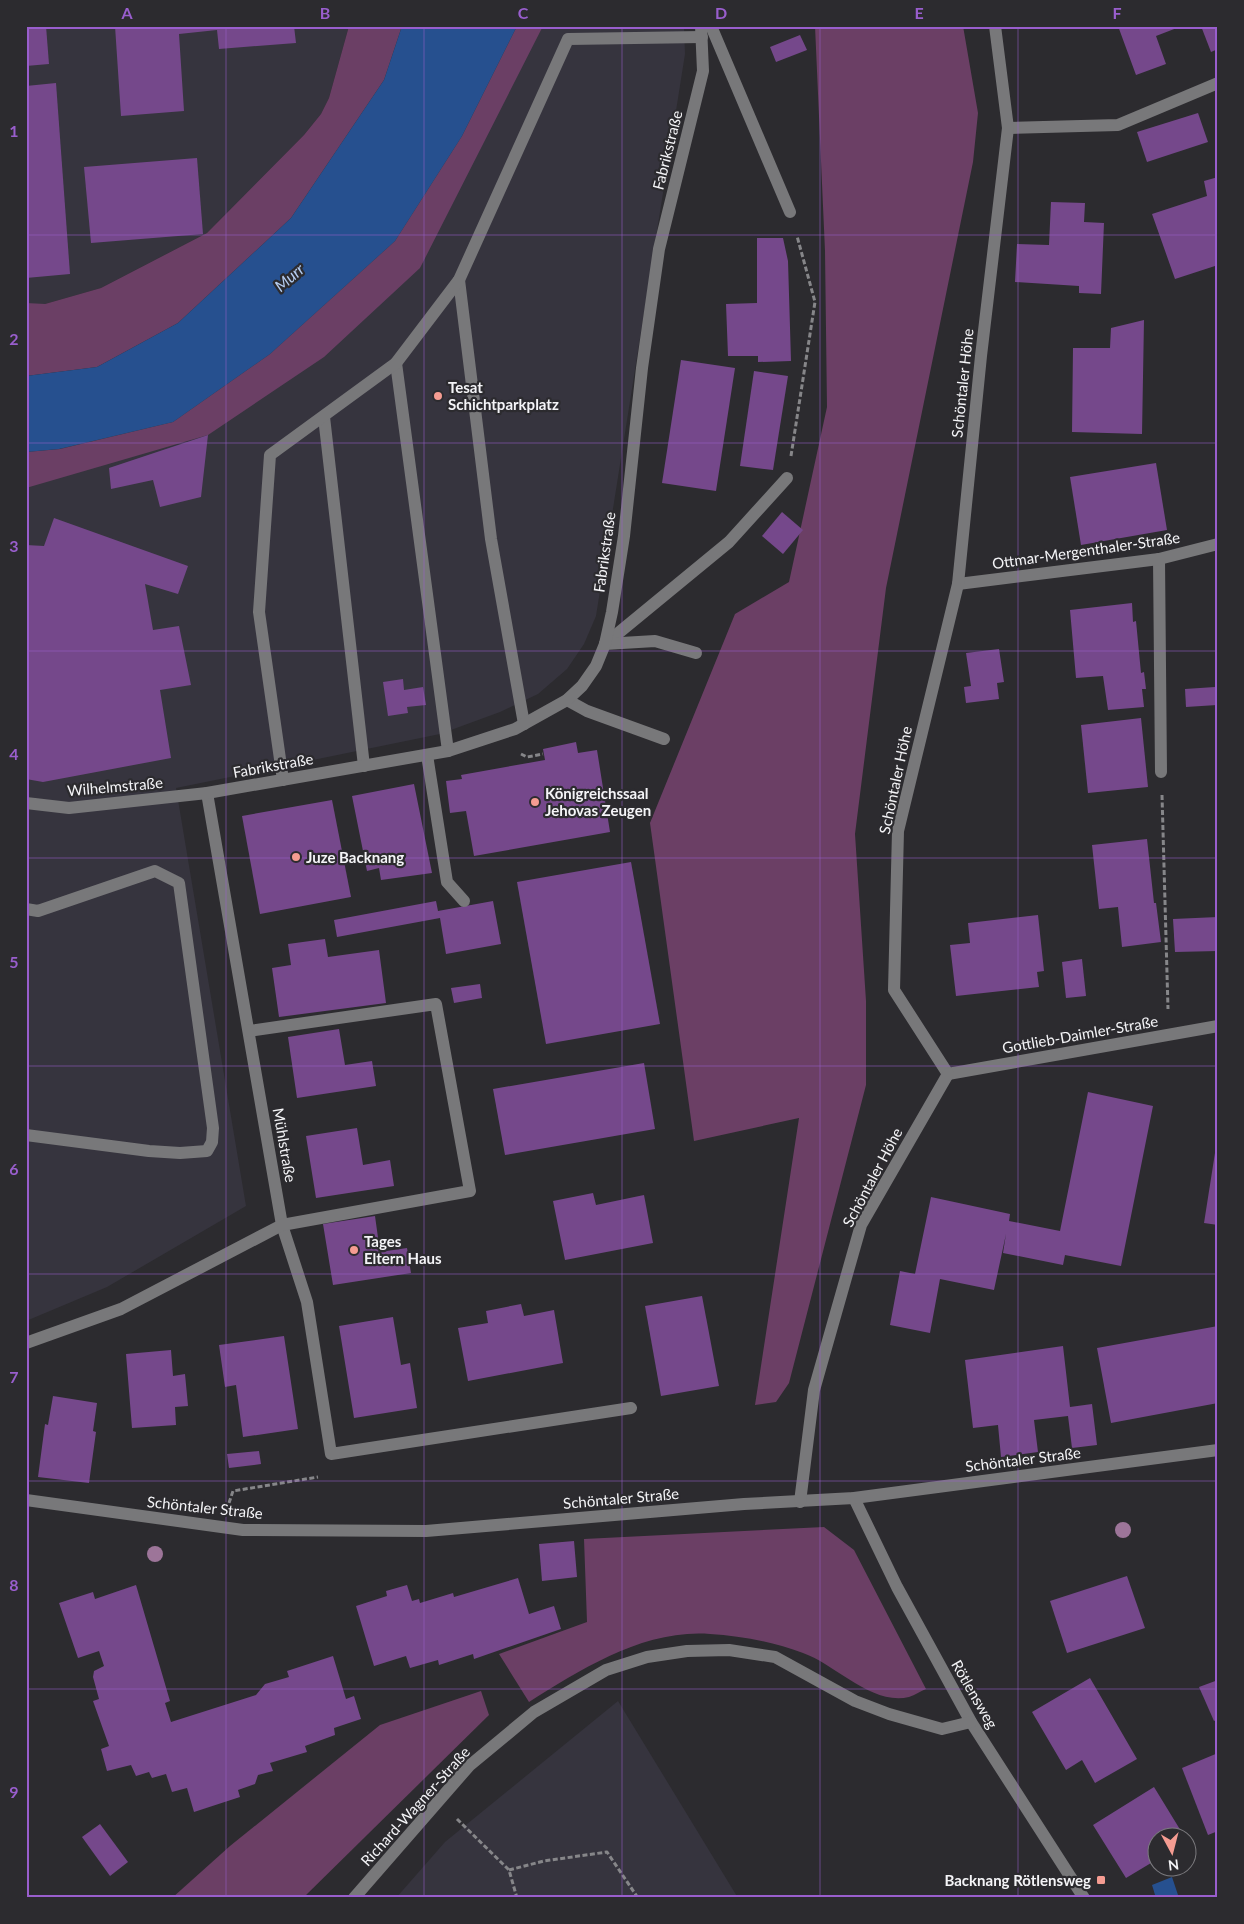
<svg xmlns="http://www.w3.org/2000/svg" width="1244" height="1924" font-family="Lato,sans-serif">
<rect width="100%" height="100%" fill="#2c2b2f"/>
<g fill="#36343e">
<path d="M26 26H349L329 98 321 114 304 135 207 233 101 288 45 304 26 305Z"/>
<path d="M517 26H684L685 54 596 616 584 644 567 669 538 694 500 712 440 734 176 788 246 1206 107 1287 26 1321V452L60 449 462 136Z"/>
<path d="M618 1701 738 1898H396L445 1842Z"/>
</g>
<g fill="#6b3f65">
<path d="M349 26H402L384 80 291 218 178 323 97 367 26 376V303L45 304 101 288 207 233 304 135 321 114 329 98Z"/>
<path d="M517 26H543L420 268 324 357 208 435 26 488V452L60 449 173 422 270 354 395 241 462 136Z"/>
<path d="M815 26H963L978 113 973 162 886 588 855 834 866 1001V1085L789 1383 776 1402 755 1405 799 1118 694 1141 650 823 735 614 789 582 827 407 825 251Z"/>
<path d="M824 1527 854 1550 926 1689C921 1691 915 1695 909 1697 872 1706 835 1664 803 1653 774 1642 741 1636 710 1634 644 1629 582 1669 529 1702L499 1654 587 1622 584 1539Z"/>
<path d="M481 1691 489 1715 303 1898H172L230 1846 380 1725Z"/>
</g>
<g fill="#26508f">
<path d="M402 26H517L462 136 395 241 270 354 173 422 59 449 26 452V376L97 367 178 323 291 218 384 80Z"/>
<path d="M1172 1877 1179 1898H1156L1152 1885Z"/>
</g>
<g fill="#75488b">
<path d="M26 26H46L49 64 26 66Z"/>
<path d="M115 26H294L296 43 219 49 217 30 179 34 184 111 121 116Z"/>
<path d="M1118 26H1182L1156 36 1166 64 1136 75Z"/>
<path d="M1201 26H1218V49L1211 52Z"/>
<path d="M800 35 807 50 776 62 770 47Z"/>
<path d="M56 83 70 274 26 278V86Z"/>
<path d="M1198 113 1208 142 1147 162 1137 132Z"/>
<path d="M197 158 203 234 91 243 84 167Z"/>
<path d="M1218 177V265L1175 279 1152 214 1207 196 1204 181Z"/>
<path d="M1051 202 1085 203 1084 222 1104 223 1101 294 1079 293V286L1015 282 1017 244 1049 245Z"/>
<path d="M757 238H783L788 261 791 361 758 362V356H728L726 304 757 303Z"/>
<path d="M1144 320 1142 434 1072 432 1073 348H1110L1111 328Z"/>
<path d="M681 360 735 368 716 491 662 483Z"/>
<path d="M754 371 788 376 773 470 740 466Z"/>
<path d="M208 435 201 497 160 507 153 480 111 489 109 468Z"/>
<path d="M1156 463 1167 530 1081 545 1070 477Z"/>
<path d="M1215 481H1218V512H1216Z"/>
<path d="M782 512 803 530 783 554 762 536Z"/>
<path d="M54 518 188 566 178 594 145 584 153 630 179 626 191 685 160 690 171 758 43 782 26 779V545L44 546Z"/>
<path d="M1132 603 1133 622 1136 621 1141 673 1144 672 1146 689H1142L1144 707 1108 710 1103 676 1076 678 1070 610Z"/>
<path d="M999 649 1004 682 997 683 999 699 966 703 964 687 971 686 966 653Z"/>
<path d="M403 679 404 690 423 687 426 705 407 707 408 713 388 716 383 682Z"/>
<path d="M1215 687 1217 705 1186 707 1185 689Z"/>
<path d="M1141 718 1148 787 1088 793 1081 725Z"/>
<path d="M576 742 578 753 597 750 610 832 474 856 466 811 450 813 446 781 462 779 461 775 545 760 543 749Z"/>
<path d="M414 784 432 873 381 880 379 868 367 871 352 796Z"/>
<path d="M332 800 351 897 260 914 242 816Z"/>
<path d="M1147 839 1154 903H1156L1161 942 1122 947 1118 907 1099 909 1092 845Z"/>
<path d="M631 862 660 1024 546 1044 517 882Z"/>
<path d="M436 901 438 911 493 901 501 944 446 954 440 918 337 937 334 920Z"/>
<path d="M1038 915 1044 971 1037 972 1039 987 956 996 950 945 970 943 968 923Z"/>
<path d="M1218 917V951L1175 952 1173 919Z"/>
<path d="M325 939 328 957 379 950 386 1003 279 1017 272 968 291 965 288 944Z"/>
<path d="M1082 959 1086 996 1066 998 1062 962Z"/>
<path d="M480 984 482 998 454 1003 451 988Z"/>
<path d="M339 1029 345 1065 372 1061 376 1086 297 1098 288 1037Z"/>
<path d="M644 1063 655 1129 505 1155 493 1089Z"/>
<path d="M1088 1092 1153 1106 1121 1266 1065 1255 1063 1265 1003 1253 1006 1234 994 1290 940 1279 930 1333 890 1325 900 1271 915 1274 931 1197 1010 1214 1009 1221 1060 1231Z"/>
<path d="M357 1128 363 1165 390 1160 394 1186 316 1198 306 1136Z"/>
<path d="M1215 1153H1218V1225L1204 1223Z"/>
<path d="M593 1193 596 1205 644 1195 653 1243 565 1260 553 1201Z"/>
<path d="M375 1216 380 1252 407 1248 411 1273 333 1285 323 1224Z"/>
<path d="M702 1296 719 1386 661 1396 645 1306Z"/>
<path d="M521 1304 524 1316 554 1310 563 1363 468 1381 458 1328 488 1323 486 1311Z"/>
<path d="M393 1317 401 1365 410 1363 417 1408 354 1418 339 1326Z"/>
<path d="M1218 1326V1403L1111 1423 1097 1348Z"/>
<path d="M284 1336 298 1429 243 1437 236 1385 225 1387 219 1345Z"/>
<path d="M1063 1346 1070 1407 1092 1404 1097 1445 1072 1448 1068 1416 1034 1420 1038 1452 1001 1457 998 1425 973 1428 965 1360Z"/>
<path d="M171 1350 173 1376 185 1374 188 1406 175 1407 176 1425 132 1428 126 1354Z"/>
<path d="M53 1396 97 1403 93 1431 96 1432 89 1483 38 1477 45 1424 48 1425Z"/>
<path d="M259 1451 261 1464 229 1468 227 1454Z"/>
<path d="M574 1541 577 1577 542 1581 539 1544Z"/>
<path d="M1127 1576 1145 1628 1067 1653 1050 1601Z"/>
<path d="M518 1578 529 1614 554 1606 561 1629 474 1659 473 1654 439 1665 438 1660 410 1668 406 1656 374 1666 356 1606 387 1596 386 1591 407 1585 412 1601 419 1599 420 1603 453 1593 454 1597Z"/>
<path d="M136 1585 170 1701 165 1703 171 1722 256 1695 265 1684 289 1677 287 1671 333 1656 346 1699 354 1696 361 1719 334 1728 335 1735 305 1746 307 1752 270 1763 273 1771 258 1775 255 1784 238 1790 240 1797 194 1812 187 1788 172 1792 166 1774 152 1778 149 1772 136 1776 131 1765 107 1771 101 1749 109 1746 93 1701 99 1699 93 1677 94 1671 104 1666 99 1651 78 1658 59 1603 93 1592 95 1599Z"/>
<path d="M1090 1678 1137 1759 1095 1783 1082 1760 1066 1770 1032 1712Z"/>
<path d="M1218 1680V1719L1214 1721 1199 1687Z"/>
<path d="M1218 1753V1831L1208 1835 1182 1768Z"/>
<path d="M1154 1787 1184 1836H1156V1860L1126 1878 1093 1825Z"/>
<path d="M100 1824 128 1862 110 1876 82 1837Z"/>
</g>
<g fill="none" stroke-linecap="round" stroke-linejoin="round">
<g stroke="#868689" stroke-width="3" stroke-dasharray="5 2.5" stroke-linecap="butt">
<path d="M791 456 815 302 797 236"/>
<path d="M521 754 527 757 543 754"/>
<path d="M1162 795 1168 1009"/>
<path d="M229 1503 233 1491 318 1477"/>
<path d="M457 1819 509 1870 517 1898"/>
<path d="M509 1870 544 1861 607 1852 638 1898"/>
</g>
<g stroke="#78787a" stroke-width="12">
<path d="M711 26 790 212"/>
<path d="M1008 128 1118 125 1218 83"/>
<path d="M459 280 491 539 524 724"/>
<path d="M396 363 448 751"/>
<path d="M324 417 364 766"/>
<path d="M1159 559 1161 772"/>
<path d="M958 584 1159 559 1218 544"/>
<path d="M605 644 729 542 787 478"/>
<path d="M605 644 655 641 696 653"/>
<path d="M567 700 587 711 664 739"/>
<path d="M427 755 447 882 464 901"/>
<path d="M283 780 259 612 270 455 396 363 459 280 568 39 702 37"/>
<path d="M207 793 282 1225 307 1302 331 1454 631 1408"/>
<path d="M26 803 69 808 207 793 448 751 515 729 567 700 582 686 596 666 605 644 612 612 624 536 642 368 659 249 703 71 701 26"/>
<path d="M26 909 38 911 155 871 179 883 213 1128 212 1142 207 1151 180 1153 149 1151 26 1135"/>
<path d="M948 1074 894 990 898 831 958 584 981 356 1008 128 995 26"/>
<path d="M948 1074 1218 1026"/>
<path d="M26 1343 121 1309 282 1225 470 1191 436 1004 249 1031"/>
<path d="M854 1498 897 1587 971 1722 1084 1898"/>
<path d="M26 1500 243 1530 426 1531 744 1504 854 1498 1218 1450"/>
<path d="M800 1502 814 1390 861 1225 948 1074"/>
<path d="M354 1898 469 1766 534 1712 606 1670 647 1657 687 1651 729 1650 775 1657 855 1701 889 1714 942 1729 971 1722"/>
</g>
</g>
<g fill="#9d7599">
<circle cx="1123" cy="1530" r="8"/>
<circle cx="155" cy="1554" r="8"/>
</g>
<path fill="none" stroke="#995ecd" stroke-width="1" stroke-opacity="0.55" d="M226 26V1898M424 26V1898M622 26V1898M820 26V1898M1018 26V1898M26 235H1218M26 443H1218M26 651H1218M26 858H1218M26 1066H1218M26 1274H1218M26 1481H1218M26 1689H1218"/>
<g fill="#f59c92" stroke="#2c2b2f" stroke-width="2">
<circle cx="438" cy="396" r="5"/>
<circle cx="535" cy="802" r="5"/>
<circle cx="296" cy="857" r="5"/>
<circle cx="354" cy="1250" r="5"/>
<rect x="1096" y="1875" width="10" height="10" rx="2.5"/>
</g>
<g text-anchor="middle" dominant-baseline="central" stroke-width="4.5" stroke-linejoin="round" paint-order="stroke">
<g font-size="15" fill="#f4f4f7" stroke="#2c2b2f">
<text transform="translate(667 150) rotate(-76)">Fabrikstraße</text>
<text transform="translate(962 383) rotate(-84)">Schöntaler Höhe</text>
<text transform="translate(1086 550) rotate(-8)">Ottmar-Mergenthaler-Straße</text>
<text transform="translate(604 552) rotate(-82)">Fabrikstraße</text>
<text transform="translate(273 765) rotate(-10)">Fabrikstraße</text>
<text transform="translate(895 780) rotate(-78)">Schöntaler Höhe</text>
<text transform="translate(115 786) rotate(-5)">Wilhelmstraße</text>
<text transform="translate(1080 1034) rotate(-10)">Gottlieb-Daimler-Straße</text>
<text transform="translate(285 1145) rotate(80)">Mühlstraße</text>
<text transform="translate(872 1177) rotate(-62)">Schöntaler Höhe</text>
<text transform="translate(1023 1459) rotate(-7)">Schöntaler Straße</text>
<text transform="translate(621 1498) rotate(-5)">Schöntaler Straße</text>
<text transform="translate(205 1507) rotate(6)">Schöntaler Straße</text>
<text transform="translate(975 1694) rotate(60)">Rötlensweg</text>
<text transform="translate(415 1806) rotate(-48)">Richard-Wagner-Straße</text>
</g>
<g font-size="15" font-weight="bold" fill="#f4f4f7" stroke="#2c2b2f" text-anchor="start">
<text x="448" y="387">Tesat<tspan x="448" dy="17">Schichtparkplatz</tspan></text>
<text x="545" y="793">Königreichssaal<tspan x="545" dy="17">Jehovas Zeugen</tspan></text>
<text x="306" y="857">Juze Backnang</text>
<text x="364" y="1241">Tages<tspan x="364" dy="17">Eltern Haus</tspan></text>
<text x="1091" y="1880" text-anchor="end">Backnang Rötlensweg</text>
</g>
<g font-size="16" font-style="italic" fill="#b5cdf1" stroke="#2c2b2f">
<text transform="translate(289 277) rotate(-41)">Murr</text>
</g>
</g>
<rect width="1244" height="1924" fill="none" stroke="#2c2b2f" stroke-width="55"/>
<g transform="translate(1172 1852) rotate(173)"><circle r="24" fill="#2c2b2f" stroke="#7c7b7f"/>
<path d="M0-4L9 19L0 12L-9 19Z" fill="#f59c92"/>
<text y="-8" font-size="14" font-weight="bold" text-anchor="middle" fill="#f4f4f7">N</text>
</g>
<rect x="28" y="28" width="1188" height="1868" fill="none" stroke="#995ecd" stroke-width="2"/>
<g font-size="16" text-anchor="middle" font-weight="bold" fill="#995ecd">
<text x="127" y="19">A</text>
<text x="325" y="19">B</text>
<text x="523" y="19">C</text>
<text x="721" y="19">D</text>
<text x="919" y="19">E</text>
<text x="1117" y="19">F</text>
<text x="14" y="137">1</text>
<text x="14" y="345">2</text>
<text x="14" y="552">3</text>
<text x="14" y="760">4</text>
<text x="14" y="968">5</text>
<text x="14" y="1175">6</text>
<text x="14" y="1383">7</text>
<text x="14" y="1591">8</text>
<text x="14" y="1798">9</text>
</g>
</svg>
